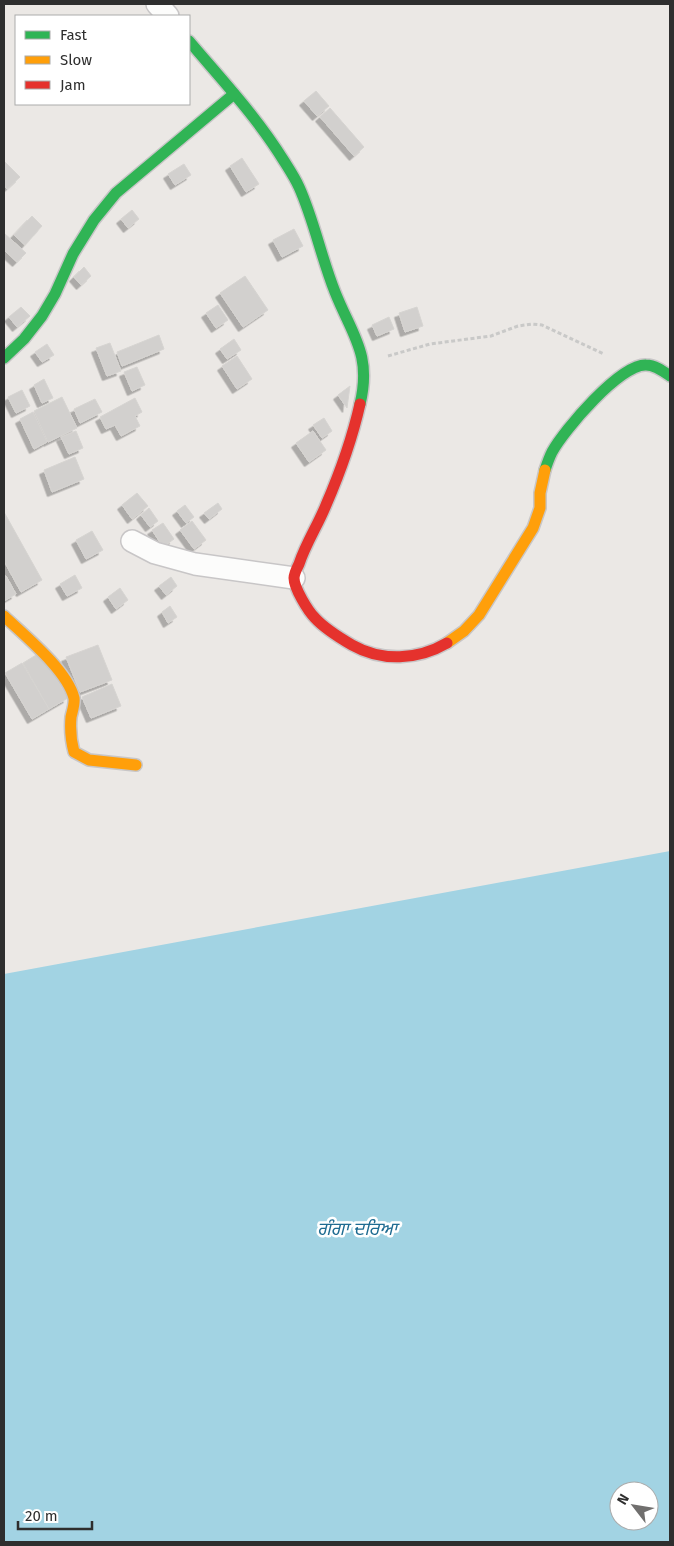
<svg xmlns="http://www.w3.org/2000/svg" width="674" height="1546" font-family="'Fira Sans','Noto Sans Gurmukhi',sans-serif">
<defs>
<filter id="shadow"><feDropShadow dx="-4.5" dy="4.5" stdDeviation="0" flood-color="#0004"/></filter>
</defs>
<rect width="100%" height="100%" fill="#ebe8e5"/>
<path fill="#a2d3e3" fill-rule="evenodd" d="M670 851V1542H4V974ZM619 1491H649V1521H619Z"/>
<g fill="#d2d0ce" stroke="#d6d4d1" filter="url(#shadow)">
<path d="M316 91 329 106 317 116 304 101Z"/>
<path d="M330 108 364 147 354 156 320 117Z"/>
<path d="M242 158 259 184 246 192 230 166Z"/>
<path d="M4 161 20 177 7 189 4 185Z"/>
<path d="M184 164 191 175 175 185 168 174Z"/>
<path d="M132 210 139 219 128 228 121 219Z"/>
<path d="M32 216 42 226 25 245 14 235Z"/>
<path d="M294 229 303 246 282 257 273 240Z"/>
<path d="M4 233 26 253 17 262 4 250Z"/>
<path d="M84 267 91 276 81 285 74 277Z"/>
<path d="M245 276 268 310 243 327 220 293Z"/>
<path d="M218 305 228 320 216 328 206 313Z"/>
<path d="M21 307 30 316 17 327 9 317Z"/>
<path d="M417 307 423 326 405 332 399 313Z"/>
<path d="M389 317 394 329 377 336 372 325Z"/>
<path d="M159 335 164 349 122 366 117 352Z"/>
<path d="M234 339 241 350 227 359 220 349Z"/>
<path d="M110 343 121 371 107 376 96 348Z"/>
<path d="M47 344 54 355 42 362 35 352Z"/>
<path d="M237 356 252 379 237 389 222 366Z"/>
<path d="M137 367 145 385 132 391 124 372Z"/>
<path d="M44 379 53 398 42 403 34 385Z"/>
<path d="M350 386 347 408 338 395Z"/>
<path d="M22 390 30 406 16 413 8 397Z"/>
<path d="M62 397 77 428 48 442 34 411Z"/>
<path d="M135 398 142 412 135 416 140 426 121 436 115 425 106 429 100 417Z"/>
<path d="M95 399 102 412 80 423 74 409Z"/>
<path d="M33 412 47 442 34 449 20 419Z"/>
<path d="M324 418 332 431 322 438 313 425Z"/>
<path d="M76 431 83 448 69 454 61 437Z"/>
<path d="M313 431 326 450 309 462 296 443Z"/>
<path d="M75 457 84 479 52 492 44 470Z"/>
<path d="M137 493 148 506 132 519 122 505Z"/>
<path d="M218 503 222 509 209 519 204 513Z"/>
<path d="M185 505 194 517 186 523 177 511Z"/>
<path d="M149 508 158 521 150 527 141 515Z"/>
<path d="M4 512 42 580 21 592 4 561Z"/>
<path d="M192 521 206 540 194 549 180 530Z"/>
<path d="M163 523 174 539 163 547 152 530Z"/>
<path d="M92 531 103 550 86 559 76 540Z"/>
<path d="M75 575 82 588 67 596 60 584Z"/>
<path d="M6 576 16 594 4 601V577Z"/>
<path d="M171 577 177 586 166 595 159 586Z"/>
<path d="M120 588 128 600 116 609 108 597Z"/>
<path d="M170 606 177 617 168 623 162 612Z"/>
<path d="M98 645 112 680 80 692 66 657Z"/>
<path d="M41 652 68 698 49 709 23 663Z"/>
<path d="M22 663 49 709 32 719 5 673Z"/>
<path d="M112 684 121 706 91 718 82 697Z"/>
</g>
<g fill="none" stroke-linecap="round" stroke-linejoin="round">
<g stroke="#c8c6c7" stroke-width="24">
<g id="street">
<path d="M157 4 168 16"/>
<path d="M132 541 155 553 195 564 294 578"/>
</g>
</g>
<g stroke="#c8c6c7" stroke-width="14">
<g id="fast">
<path d="M189 41C222 80 257 117 284 161 289 169 295 178 299 187 314 220 321 257 335 292 352 335 372 354 360 404"/>
<path d="M4 358 24 339 42 316 55 294 73 254 94 220 116 193 234 94"/>
<path d="M545 470C547 464 549 458 552 452 564 430 620 364 646 365 655 365 663 371 670 376"/>
</g>
</g>
<g stroke="#c8c6c7" stroke-width="14">
<g id="slow">
<path d="M4 616C25 636 67 670 74 698 75 704 72 712 71 717 70 728 71 741 74 752L89 760 136 765"/>
<path d="M447 643 464 631 479 615 533 528 540 508V493L545 470"/>
</g>
</g>
<g stroke="#c8c6c7" stroke-width="14">
<path id="jam" d="M360 404C353 435 339 475 326 505 318 525 306 543 299 564 297 568 294 574 294 578 294 588 308 611 315 618 325 629 340 638 352 645 382 662 418 660 447 643"/>
</g>
<path stroke="#c9c9c8" stroke-width="3" stroke-dasharray="4 2.5" stroke-linecap="butt" d="M388 356 430 344 491 336 518 326 532 324 542 325 604 354"/>
<use href="#street" stroke="#fcfcfb" stroke-width="21"/>
<use href="#fast" stroke="#30b455" stroke-width="11"/>
<use href="#slow" stroke="#ff9f0a" stroke-width="11"/>
<use href="#jam" stroke="#e5322d" stroke-width="11"/>
</g>
<g text-anchor="middle" dominant-baseline="central" stroke-width="5" stroke-linejoin="round" paint-order="stroke">
<g font-size="18" font-style="italic" fill="#1e6b91" stroke="#fff">
<text x="357" y="1229">ਗੰਗਾ ਦਰਿਆ</text>
</g>
</g>
<rect width="674" height="1546" fill="none" stroke="#2e2e2e" stroke-width="10"/>
<rect x="15" y="15" width="175" height="90" fill="#ffffff" stroke="#ababab"/>
<rect x="25" y="31" width="25" height="8" fill="#30b455" stroke="#ababab"/>
<text x="60" y="40" font-size="15" fill="#2e2e2e">Fast</text>
<rect x="25" y="56" width="25" height="8" fill="#ff9f0a" stroke="#ababab"/>
<text x="60" y="65" font-size="15" fill="#2e2e2e">Slow</text>
<rect x="25" y="81" width="25" height="8" fill="#e5322d" stroke="#ababab"/>
<text x="60" y="90" font-size="15" fill="#2e2e2e">Jam</text>
<g transform="translate(634 1506) rotate(301)"><circle r="24" fill="#ffffff" stroke="#ababab"/>
<path d="M0-4L9 19L0 12L-9 19Z" fill="#706f6e"/>
<text y="-8" font-size="14" font-weight="bold" text-anchor="middle" fill="#2e2e2e">N</text>
</g>
<path d="M18 1521v8h74v-8" fill="none" stroke="#2e2e2e" stroke-width="2.5"/>
<text x="25" y="1521" font-size="15" fill="#2e2e2e" stroke="#ffffff" stroke-width="4" paint-order="stroke">20 m</text>
</svg>
